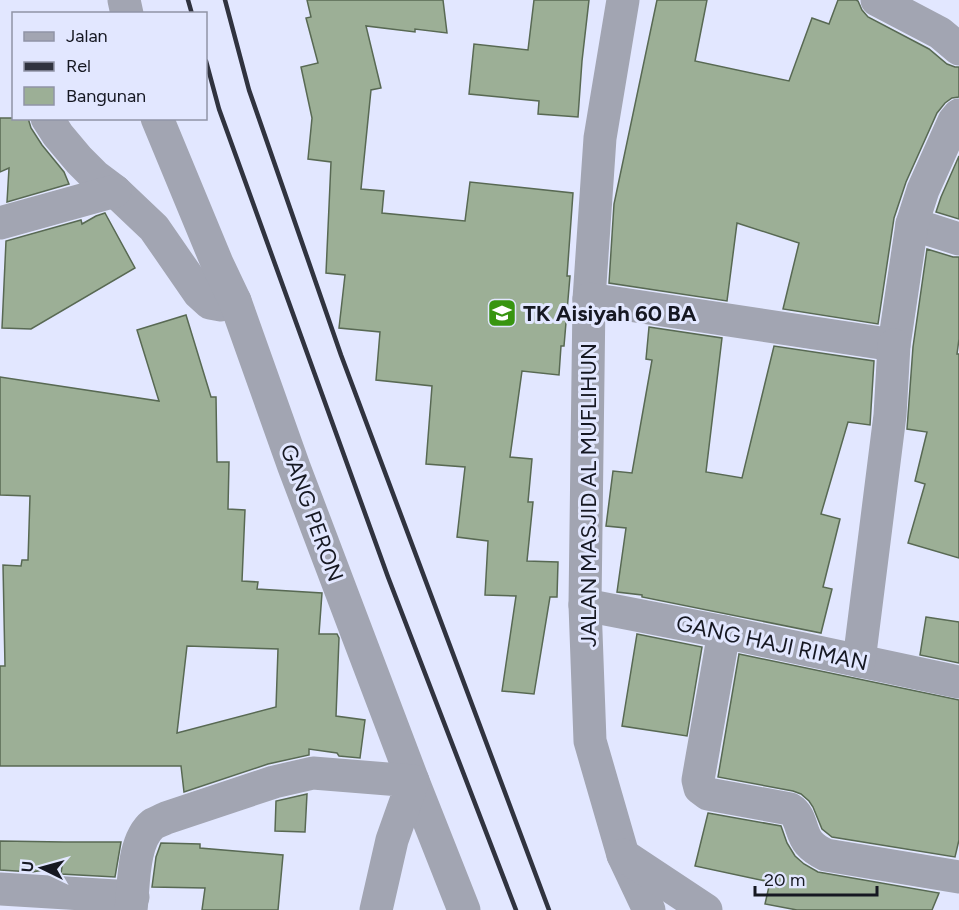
<svg xmlns="http://www.w3.org/2000/svg" width="959" height="910" font-family="Figtree,sans-serif">
<rect width="100%" height="100%" fill="#e2e7ff"/>
<g fill="#9caf96" stroke="#586953" stroke-width="1.5" fill-rule="evenodd">
<path d="M307 0H443L447 33 415 29V32L366 26 381 88 371 90 361 189 384 191 382 213 465 221 470 182 573 193 567 276H570L564 346H561L559 375 522 371 510 457 532 459 528 502H533L527 561 558 562 557 597H550L534 694 502 691 516 596 485 595 488 541 457 537 465 467 426 464 432 386 376 380 380 332 339 328 345 275 326 273 331 162 308 159 312 118 301 67 318 63 306 18 311 17Z"/>
<path d="M534 0H589L582 61 578 117 538 114 539 101 469 94 474 44 528 50Z"/>
<path d="M657 0H707L695 61 789 81 812 18 829 24 838 0H856L858 1 862 10 868 17 929 49 947 64 955 67H959V97L952 98 945 103 937 113 906 182 894 218 878 324 783 309 799 243 737 223 727 301 609 283 614 204Z"/>
<path d="M0 118H28L31 128 42 145 64 172 69 184 7 202 9 168 0 172Z"/>
<path d="M959 156V219L936 212 941 197Z"/>
<path d="M105 213 135 268 31 329 2 328 6 241 81 220 82 224 96 216Z"/>
<path d="M927 249 953 257H959V339L957 354H959V558L908 543 925 484 915 481 927 432 907 429 913 347Z"/>
<path d="M186 315 211 397H216L217 462H229L228 509 245 510 242 581 258 582 257 589 322 593 319 634H337L339 638 336 716 365 720 360 758 339 756 337 753 309 749V755L268 764 184 792 181 766H0V666H5L3 565 21 566 22 560H28L30 496 0 495V377L159 401 137 330ZM187 646 278 649 276 707 177 733Z"/>
<path d="M649 327 722 338 706 472 742 478 774 346 874 361 870 425 848 422 821 514 840 519 823 587 832 589 821 633 642 597V595L617 592 626 528 606 526 613 471 632 473 652 360 646 359Z"/>
<path d="M926 617 959 622V663L920 655Z"/>
<path d="M637 634 702 647 687 736 622 726Z"/>
<path d="M739 654 959 700V840L955 857 832 837 822 829 813 807 809 801 801 794 793 791 718 777Z"/>
<path d="M307 794 305 832 275 831 276 801Z"/>
<path d="M708 813 781 826 787 843 795 856 804 864 818 872 939 893 932 910H797L765 904 770 882 695 866Z"/>
<path d="M0 841 64 842H121L115 877 61 874 62 867 32 872 0 870Z"/>
<path d="M161 843 200 844V848L283 855 278 910H202L205 888 152 887 156 857Z"/>
</g>
<g fill="none" stroke-linecap="round" stroke-linejoin="round">
<g stroke="#a2a5b2" stroke-width="33">
<path d="M124 0 127 14"/>
<path d="M623 0 600 138 589 299 585 605 590 741 623 855 649 910"/>
<path d="M877 0 940 33 959 49"/>
<path d="M47 118 58 135 79 160 95 176 115 191 154 228 199 293 210 303 221 305 235 301"/>
<path d="M157 118 217 263 235 301 294 467 413 781 464 910"/>
<path d="M0 223 115 191"/>
<path d="M912 224 959 239"/>
<path d="M589 299 894 345 912 224 923 190 954 121 959 115"/>
<path d="M585 605 724 632 959 682"/>
<path d="M724 632 698 780 700 788 708 794 790 809C802 816 800 833 809 843 814 849 820 852 826 855L959 877"/>
<path d="M859 661 890 415 894 345"/>
<path d="M623 855 706 910"/>
<path d="M0 889 133 897"/>
<path d="M131 910C134 886 132 841 153 824 157 822 162 820 166 818L274 782 313 773 413 781 392 840 376 910"/>
</g>
<g stroke="#30333f" stroke-width="4.5">
<path d="M188 0 192 14"/>
<path d="M225 0 249 90 341 355 549 910"/>
<path d="M206 61 219 109 388 577 516 910"/>
</g>
</g>
<defs>
<g id="school-square" transform="scale(1.5)"><rect x="-9" y="-9" width="18" height="18" rx="4" fill="#389510" stroke="#e2e7ff"/><path d="M0-5L7-2L0 1L-7-2ZM-4 1L0 2.5L4 1V4Q0 6-4 4Z" fill="#fff"/></g>
</defs>
<g fill-rule="evenodd">
<use href="#school-square" x="502" y="313"/>
</g>
<g text-anchor="middle" dominant-baseline="central" stroke-width="6" stroke-linejoin="round" paint-order="stroke">
<g font-size="22" font-weight="bold" fill="#161822" stroke="#e2e7ff" text-anchor="start">
<text x="523" y="313">TK Aisiyah 60 BA</text>
</g>
<g font-size="22" fill="#161822" stroke="#e2e7ff">
<text transform="translate(588 495) rotate(-90)">JALAN MASJID AL MUFLIHUN</text>
<text transform="translate(312 513) rotate(70)">GANG PERON</text>
<text transform="translate(772 643) rotate(12)">GANG HAJI RIMAN</text>
</g>
</g>
<rect x="12" y="12" width="195" height="108" fill="#e2e7ff" stroke="#9094a7" stroke-width="1.5"/>
<rect x="24" y="32" width="30" height="9" fill="#a2a5b2" stroke="#9094a7" stroke-width="1.5"/>
<text x="66" y="42" font-size="18" fill="#161822">Jalan</text>
<rect x="24" y="62" width="30" height="9" fill="#30333f" stroke="#9094a7" stroke-width="1.5"/>
<text x="66" y="72" font-size="18" fill="#161822">Rel</text>
<rect x="24" y="87" width="30" height="18" fill="#9caf96" stroke="#9094a7" stroke-width="1.5"/>
<text x="66" y="102" font-size="18" fill="#161822">Bangunan</text>
<g transform="translate(42 868) rotate(275)" stroke="#e2e7ff" stroke-width="4.5" paint-order="stroke">
<path d="M0-4.5L10 22L0 15L-10 22Z" fill="#161822"/>
<text y="-9" font-size="16" font-weight="bold" text-anchor="middle" fill="#161822">U</text>
</g>
<path d="M755 886v9h122v-9" fill="none" stroke="#161822" stroke-width="3"/>
<text x="764" y="886" font-size="18" fill="#161822" stroke="#e2e7ff" stroke-width="4.5" paint-order="stroke">20 m</text>
</svg>
